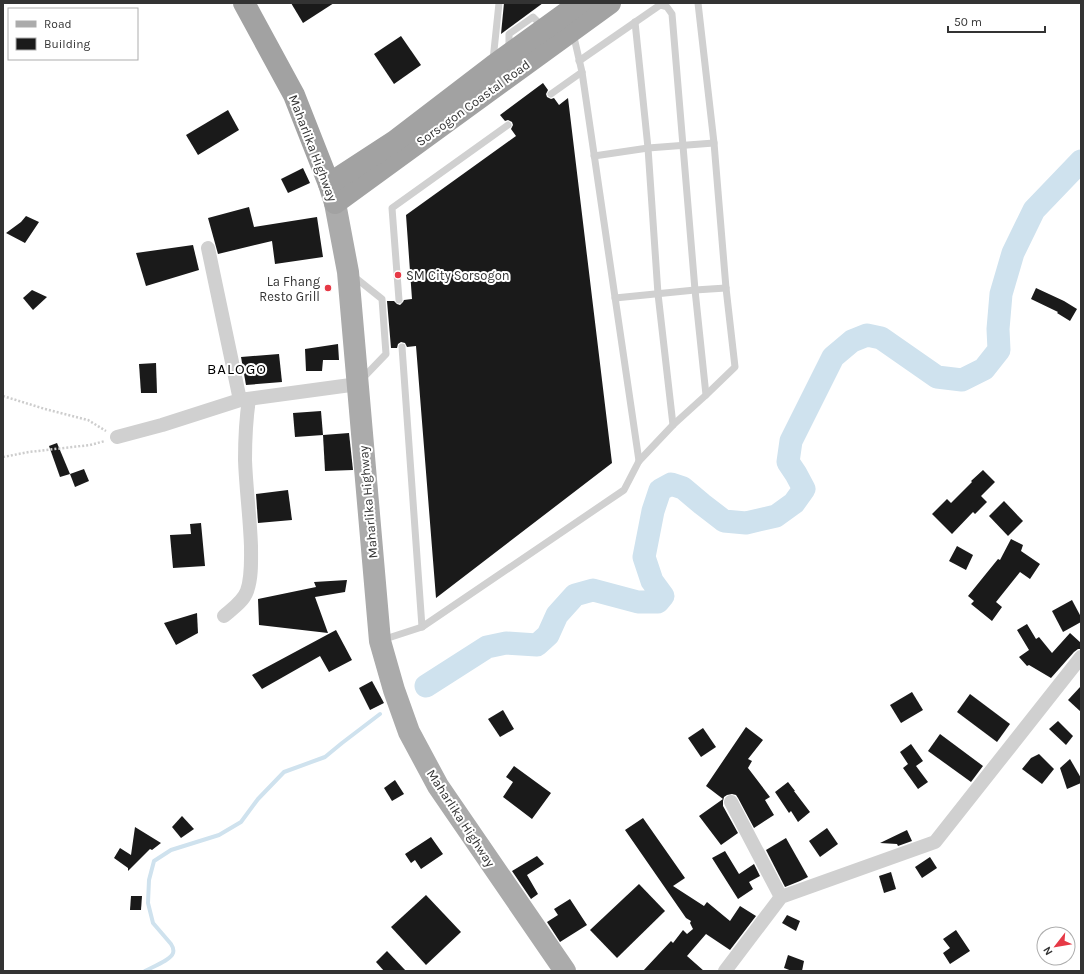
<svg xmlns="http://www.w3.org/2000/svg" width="1084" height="974" font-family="Karla,sans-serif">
<rect width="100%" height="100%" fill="#fff"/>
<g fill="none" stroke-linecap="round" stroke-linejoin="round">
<path stroke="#cfe2ee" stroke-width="4" d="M145 971C152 967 171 960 173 953 174 950 173 947 171 944L153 923 148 903 149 880 154 861 171 850 219 835 241 822 258 799 284 772 325 757 342 743 380 714"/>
<path stroke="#cfe2ee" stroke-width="23" d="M426 686 487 647 506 643 537 645 548 635 557 615 575 595 593 590 638 602H658L663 596 652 581 644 557 653 511 660 490 671 484 683 488 702 504 724 521 746 523 776 516 794 503 804 489 796 474 788 462 791 441 833 357 852 341 867 335 881 338 937 377 962 380 984 369 999 350 998 329 1001 294 1013 253 1034 210 1081 161"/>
</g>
<g fill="#1a1a1a">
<path d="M291 3H334L303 23Z"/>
<path d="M504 3H543L501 34Z"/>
<path d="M401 36 421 65 394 84 374 54Z"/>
<path d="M543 83 548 90 546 94 547 97 551 99 554 98 559 105 568 98 612 463 436 598 416 346 407 347 405 343 401 342 398 344 397 348H391L387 301H394L397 304 400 305 403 302 404 300 412 299 406 215 516 136 511 129 513 125 512 122 508 120 505 121 500 115Z"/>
<path d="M228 110 239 130 198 155 186 135Z"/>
<path d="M303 168 310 183 288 193 281 179Z"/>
<path d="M249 207 254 227 317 217 323 257 275 264 272 241 218 254 208 218Z"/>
<path d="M26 216 39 222 25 243 6 233 21 222Z"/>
<path d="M193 245 199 270 146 286 136 253Z"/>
<path d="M1036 288 1064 301 1077 309 1070 321 1057 313 1058 312 1031 299Z"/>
<path d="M32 290 47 297 33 310 23 298Z"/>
<path d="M338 344 339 360H323L322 371H306L305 349Z"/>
<path d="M279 354 282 382 246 385 241 357Z"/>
<path d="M156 363 157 393H141L139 364Z"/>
<path d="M321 411 323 435 295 437 293 413Z"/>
<path d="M349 433 353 470 325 471 323 435Z"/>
<path d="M57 443 70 474 60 477 49 446Z"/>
<path d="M84 469 89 481 75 487 70 474Z"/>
<path d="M983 470 995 482 981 496 987 502 975 514 973 512 952 534 932 514 947 499 951 503 972 482 971 481Z"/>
<path d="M288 490 292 520 258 523 256 494Z"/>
<path d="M1004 501 1023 521 1008 536 989 516Z"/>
<path d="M201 523 205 566 173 568 170 535 191 534 190 524Z"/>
<path d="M1011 539 1023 545 1021 551 1040 564 1030 579 1020 572 996 602 1002 607 992 621 971 604 974 601 968 596 998 559 1000 560Z"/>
<path d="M957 546 973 555 966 570 949 561Z"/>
<path d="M347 580 345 592 315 597 328 633 259 625 258 599 316 587 314 582Z"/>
<path d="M1072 600 1081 617V622L1063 632 1052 611Z"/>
<path d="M197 613 198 633 176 645 164 623Z"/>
<path d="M1027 624 1036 639 1039 637 1052 653 1070 633 1081 643V649H1078L1074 652 1051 678 1029 665 1027 666 1019 657 1029 650 1017 630Z"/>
<path d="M336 630 352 660 329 672 320 656 262 689 252 675Z"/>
<path d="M372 681 384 703 370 710 359 688Z"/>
<path d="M1081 686V712L1068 700Z"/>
<path d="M912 692 923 710 901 723 890 705Z"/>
<path d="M970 694 1010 724 997 742 957 712Z"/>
<path d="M503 710 514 729 500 737 488 719Z"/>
<path d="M1058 721 1073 736 1066 745 1049 729Z"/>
<path d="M746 727 763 740 748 759 752 761 748 768 770 797 765 800 774 815 754 828 738 798 736 795 732 794 727 795 724 797 723 801V806L738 833 721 845 699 816 723 799 706 786Z"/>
<path d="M703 728 716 747 701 757 688 738Z"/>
<path d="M940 734 983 766 971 782 928 751Z"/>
<path d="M911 744 923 761 916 766 928 782 918 789 903 768 908 764 900 752Z"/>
<path d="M1039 754 1054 769 1042 784 1022 769 1031 758Z"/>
<path d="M1070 759 1081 778V783L1067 789 1060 768Z"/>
<path d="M514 766 551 793 532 819 503 797 513 782 506 777Z"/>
<path d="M395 780 404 794 392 801 384 788Z"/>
<path d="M788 782 795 791H794L810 812 798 822 791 811 789 813 775 792Z"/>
<path d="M182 816 194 829 181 838 172 827Z"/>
<path d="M643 818 685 878 673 886 704 906 707 902 730 921 740 906 756 916 730 950 706 934 687 956 704 971H643L671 941 673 943 683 930 687 934 693 929 690 923 691 921 686 918 625 830Z"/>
<path d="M135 827 161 843 152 850 150 849 128 871V868L114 858 120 848 131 855Z"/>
<path d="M827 828 838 844 820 857 809 841Z"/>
<path d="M907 830 912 841 898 846 897 844 880 843Z"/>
<path d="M431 837 443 854 421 869 415 860 411 863 405 854Z"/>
<path d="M786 838 808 877 800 881 785 887 766 850Z"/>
<path d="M725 851 739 874 754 864 760 876 749 882 753 889 738 899 712 858Z"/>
<path d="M537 856 544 864 527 875 538 894 531 899 512 871Z"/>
<path d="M930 857 937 868 922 878 915 867Z"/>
<path d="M891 872 896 889 884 893 879 876Z"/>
<path d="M639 884 665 911 617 958 590 930Z"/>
<path d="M426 895 461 932 426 965 391 927Z"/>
<path d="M131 896H142L141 910H130Z"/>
<path d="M570 899 587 925 560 942 547 922 558 915 554 909Z"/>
<path d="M787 915 800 921 796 931 782 923Z"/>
<path d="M956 930 970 951 950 964 943 953 950 948 943 939Z"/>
<path d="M387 951 406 971H384L376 962Z"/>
<path d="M788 955 804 961 802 971H792L784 968Z"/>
</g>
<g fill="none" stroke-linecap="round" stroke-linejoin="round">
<g stroke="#cdcdcd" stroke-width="2.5" stroke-dasharray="2 2" stroke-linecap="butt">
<path d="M3 396 45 409 88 420 106 431"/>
<path d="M3 457 29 452 90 445 105 441"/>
</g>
<g stroke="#d0d0d0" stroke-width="7">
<path d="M698 3 714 143 726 288 735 367 706 395"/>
<path d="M635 22 648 148 658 294 673 425"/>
<path d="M509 50V34L533 17 543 27"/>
<path d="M493 60 499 3"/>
<path d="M579 61 660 5 667 7 672 14 695 290 706 395 673 425 639 461"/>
<path d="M551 94 582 72"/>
<path d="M594 156 648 148 714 143"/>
<path d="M352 275 382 299 386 354 362 379"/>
<path d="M615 298 695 290 726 288"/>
<path d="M399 300 392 208 508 125"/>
<path d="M402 347 422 627"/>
<path d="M382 640 422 627 624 490 639 461 582 72 573 33"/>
</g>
<g stroke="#d0d0d0" stroke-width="14">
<path d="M208 248 240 400"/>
<path d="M117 437 162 425 240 400 358 384"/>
<path d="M224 616C232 609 243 602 247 591 252 577 251 560 251 546 250 517 246 488 245 460 245 439 246 419 249 399"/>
<path d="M731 802 781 897"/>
<path d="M725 971 781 897 935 842 1081 657"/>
</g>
<path stroke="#ababab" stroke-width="22" d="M335 203 348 272 380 641 394 690 409 732 438 786 565 971"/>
<g stroke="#a2a2a2" stroke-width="22">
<path d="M244 3 294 95 329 184 335 203 610 3"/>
<path d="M329 184 395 141 493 66 580 3"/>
</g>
</g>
<g fill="#e63946" stroke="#fff" stroke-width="1.5">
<circle cx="398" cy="275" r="4"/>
<circle cx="328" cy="288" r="4"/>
</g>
<g text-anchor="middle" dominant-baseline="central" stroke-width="4" stroke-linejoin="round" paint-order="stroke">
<g font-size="13" fill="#333" stroke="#fff">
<text transform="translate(473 103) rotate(-36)">Sorsogon Coastal Road</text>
<text transform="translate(313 148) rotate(69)">Maharlika Highway</text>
<text transform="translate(368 502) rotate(-95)">Maharlika Highway</text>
<text transform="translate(461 818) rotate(57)">Maharlika Highway</text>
</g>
<g font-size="13" fill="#333" stroke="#fff" text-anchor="start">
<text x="406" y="275">SM City Sorsogon</text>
<text x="320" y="281" text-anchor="end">La Fhang<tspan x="320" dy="15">Resto Grill</tspan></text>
</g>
<g font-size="15" letter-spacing="1" fill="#000" stroke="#fff">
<text x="237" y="369">BALOGO</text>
</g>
</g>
<rect width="1084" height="974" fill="none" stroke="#333333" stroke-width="8"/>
<rect x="8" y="8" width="130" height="52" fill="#ffffff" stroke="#adadad"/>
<rect x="16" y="21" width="20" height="6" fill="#ababab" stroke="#adadad"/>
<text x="44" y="28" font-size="12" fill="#333333">Road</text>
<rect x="16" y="38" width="20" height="12" fill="#1a1a1a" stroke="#adadad"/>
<text x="44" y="48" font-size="12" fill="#333333">Building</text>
<g transform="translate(1056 946) rotate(239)"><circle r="19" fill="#ffffff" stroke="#adadad"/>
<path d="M0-3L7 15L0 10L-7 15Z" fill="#e63946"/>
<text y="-6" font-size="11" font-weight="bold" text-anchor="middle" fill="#333333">N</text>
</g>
<path d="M948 26v6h97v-6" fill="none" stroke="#333333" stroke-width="2"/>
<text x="954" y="26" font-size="12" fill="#333333" stroke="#ffffff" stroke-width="3" paint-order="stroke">50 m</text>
</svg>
